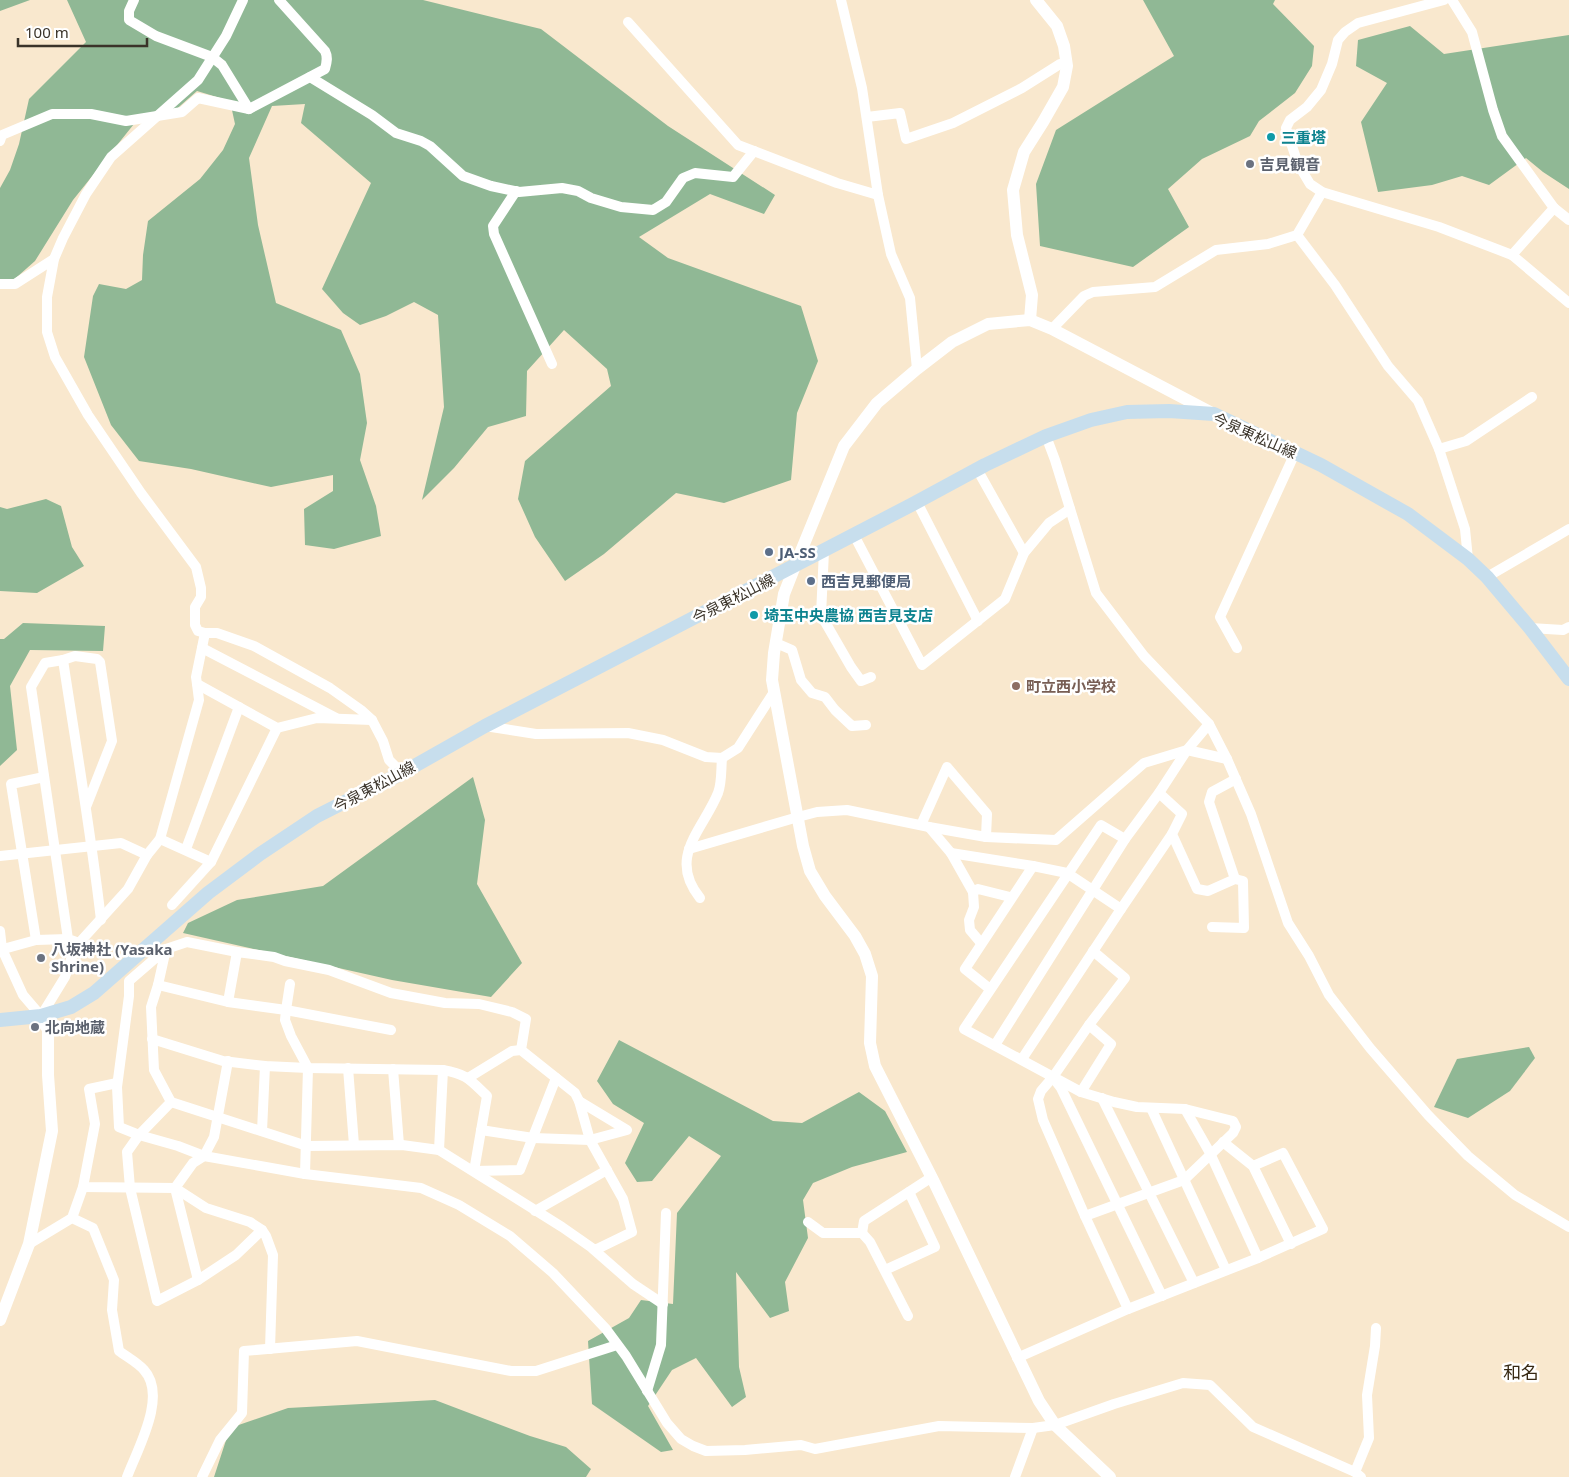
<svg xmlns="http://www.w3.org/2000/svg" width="1569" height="1477" font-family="'Noto Sans','Noto Sans JP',sans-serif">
<rect width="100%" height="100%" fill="#f9e8ce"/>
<g fill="#90b895">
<path d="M0 0H30L0 11Z"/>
<path d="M67 0H423L541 29 668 126 775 195 764 214 710 194 639 237 668 258 801 306 818 361 797 413 791 480 724 503 676 493 604 554 565 581 535 537 518 499 525 461 611 386 607 369 564 330 527 371 526 416 488 427 454 468 422 500 444 407 438 315 414 302 386 316 360 325 343 313 322 289 371 183 301 123 305 104 272 106 249 158 258 225 276 303 341 330 360 374 367 423 360 460 376 506 381 536 334 549 305 545 304 509 333 491V475L271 487 191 469 139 461 111 425 84 357 93 296 99 284 126 289 142 280 143 255 148 221 200 179 223 150 235 124 230 101 197 91 172 113 142 114 73 200 35 261 9 284 0 283V188L10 170 19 144 29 99 86 42Z"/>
<path d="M1143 0H1275L1273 4 1314 46 1312 66 1295 93 1259 121 1250 136 1202 159 1168 189 1189 227 1133 267 1040 246 1036 184 1056 130 1174 56Z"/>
<path d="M1410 26 1444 54 1569 35V189L1543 172 1526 158 1489 185 1462 176 1432 185 1378 192 1361 122 1387 83 1356 66 1358 40Z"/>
<path d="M46 499 61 506 72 547 84 566 37 593 0 591V507L7 509Z"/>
<path d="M23 623 105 626 103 651 30 650 10 686 17 750 0 766V639H4Z"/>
<path d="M473 777 485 820 477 884 522 963 491 997 392 980 183 933 188 923 237 900 323 886Z"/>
<path d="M619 1040 773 1121 802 1123 859 1092 885 1111 907 1152 852 1167 813 1183 803 1200 808 1238 785 1282 789 1311 770 1318 736 1272 739 1367 746 1397 732 1407 696 1358 672 1370 648 1406 673 1450 661 1452 592 1404 588 1341 629 1318 641 1300 673 1304 677 1213 721 1156 689 1136 652 1181 637 1182 625 1163 644 1123 613 1104 597 1081Z"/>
<path d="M1529 1047 1535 1058 1510 1091 1468 1118 1434 1107 1457 1059Z"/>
<path d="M435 1400 530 1436 566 1447 591 1469 586 1477H214L230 1428 288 1408Z"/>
</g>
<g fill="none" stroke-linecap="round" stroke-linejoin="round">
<g stroke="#fff" stroke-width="10">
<path d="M134 0 129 11V20L156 36 212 57 222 65 249 109 325 69C327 62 328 57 325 51L279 0"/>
<path d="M243 0 226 36 198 80 111 157 86 194 63 238 54 259 47 297V332L55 357 88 415 141 493 196 567 201 588V597L195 607V625L198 631 205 633H217L254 646 330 688 361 710 372 720 383 741 389 760 402 773"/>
<path d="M841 0 862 88 878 195 891 254 910 298 917 369"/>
<path d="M1444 0 1358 23 1345 32 1338 40 1332 64 1321 90 1307 107 1290 120 1286 128 1298 164 1310 184 1322 192 1439 227 1512 255 1569 303"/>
<path d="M1452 0 1472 32 1493 110 1502 136 1554 208 1512 255"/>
<path d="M628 22 738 145 837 183 878 195"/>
<path d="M310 77 372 115 396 133 421 141 430 146 463 176 491 186 519 192 562 188 578 191 591 198 621 207 653 210 666 202 683 178 695 173 733 177 754 151"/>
<path d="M867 117 900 113 906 139 953 123 1022 88 1060 64 1067 66"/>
<path d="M0 141 2 135 52 114H91L126 121 182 112 198 98 249 109"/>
<path d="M516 191 493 226 494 234 552 364"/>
<path d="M1554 208 1569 220"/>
<path d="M1297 235 1335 285 1388 366 1418 401 1439 449 1465 529 1468 559"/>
<path d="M0 284H15L54 259"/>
<path d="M1052 329 1084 296 1093 292 1155 287 1216 250 1268 244 1297 235 1322 192"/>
<path d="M1046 436 1055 460 1096 593 1144 656 1209 724 1227 759 1251 814 1288 923 1309 956 1329 995 1370 1048 1428 1115 1468 1156 1515 1195 1569 1227"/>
<path d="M1439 449 1466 441 1532 397"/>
<path d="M977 469 1024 553"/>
<path d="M917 502 978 621"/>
<path d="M854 535 922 665 1005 599 1024 553 1049 523 1070 509"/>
<path d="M824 551 821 615 851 667 861 681 871 677"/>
<path d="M1487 577 1569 529"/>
<path d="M1530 628 1563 630 1569 627"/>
<path d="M205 633 196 677 197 684 277 728 317 718 372 720"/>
<path d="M776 643 792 650 801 680 812 693 825 697 835 710 852 726 866 725"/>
<path d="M202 648 336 718"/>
<path d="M1237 648 1220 617 1295 453"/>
<path d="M63 660 45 663 31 687 68 939 79 943"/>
<path d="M485 726 536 734 628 733 663 740 706 757 722 758 738 748 774 692"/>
<path d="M1159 793 1182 814 1172 834 1197 889 1208 891 1235 879 1243 881 1244 928 1212 927"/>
<path d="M86 807 112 741 100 662 97 659 75 656 63 660C76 746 91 833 101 920"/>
<path d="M921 825 947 767 987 814 986 837"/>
<path d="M929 827 951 853 973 892 978 889 1010 897"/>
<path d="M160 839 211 862 172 905"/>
<path d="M186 849 239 707"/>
<path d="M689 849 798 817 817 812 847 810 929 827 986 837 1056 840 1144 763 1187 750 1209 724"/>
<path d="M951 853 1033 866 1067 873 1121 909"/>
<path d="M147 855 160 839 199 700 197 684"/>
<path d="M0 856 121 843 147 855 128 889 79 943 71 959 65 977 41 1016 23 995 2 949 0 931"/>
<path d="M211 862 277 728"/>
<path d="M1235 879 1209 802 1212 792 1236 779"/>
<path d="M973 892 974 907 969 920 970 930 981 943"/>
<path d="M700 898C667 857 703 830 718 793 722 783 721 769 722 758"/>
<path d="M36 940 11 784 44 777"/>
<path d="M166 949 187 942 237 952"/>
<path d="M0 950 36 940 68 939"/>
<path d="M1093 951 1125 978 1089 1025 1053 1077 1041 1091 1038 1099 1043 1120 1085 1216 1184 1180 1233 1133 1236 1127 1233 1121 1185 1109 1137 1107 1114 1102 1081 1092 964 1029 1101 825 1125 839"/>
<path d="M290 984 286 1010 391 1030"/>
<path d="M158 985 228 1002 286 1010 285 1020 291 1036 308 1068 305 1174"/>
<path d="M990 989 965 969 1033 866"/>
<path d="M228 1002 237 952 274 957 285 961 329 970 391 993 445 1003 479 1004 512 1012 526 1019 521 1050"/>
<path d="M152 1039 223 1061 265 1066 308 1068 443 1070C467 1074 470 1080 487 1096L474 1171"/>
<path d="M995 1045 1125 839 1159 793 1187 750 1227 759"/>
<path d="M1022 1059 1121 909 1172 834"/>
<path d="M228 1061 214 1137 204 1156 193 1163 175 1188 198 1280 236 1255 262 1230"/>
<path d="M348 1068 354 1145"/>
<path d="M393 1069 399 1145"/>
<path d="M1055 1080 1061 1088 1162 1296"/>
<path d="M117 1083 89 1089 95 1124 83 1187 175 1188 206 1208 250 1222 262 1230 266 1236 273 1255 270 1349"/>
<path d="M1081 1092 1111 1044 1089 1025"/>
<path d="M1102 1098 1194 1283"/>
<path d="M171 1102 307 1146 402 1145 439 1150 562 1227 595 1250 632 1232 623 1199 590 1140 579 1101 575 1093 521 1050 512 1051 468 1078"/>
<path d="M1151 1108 1226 1270"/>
<path d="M1185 1109 1210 1153 1258 1258"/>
<path d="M481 1130 533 1138 590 1140 627 1130 579 1101"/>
<path d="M262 1131 265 1066"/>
<path d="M1223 1142 1253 1166 1291 1244"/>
<path d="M439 1150 443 1070"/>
<path d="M474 1171 520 1170 556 1078"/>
<path d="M535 1211 607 1170"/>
<path d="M1085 1216 1128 1309"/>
<path d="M72 1218 83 1187"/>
<path d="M808 1222 823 1233H862L870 1242 908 1316"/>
<path d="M862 1233 864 1221 932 1177"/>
<path d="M29 1244 72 1218 93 1228 114 1280 112 1310 119 1351C127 1357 138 1363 144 1370 168 1396 137 1450 127 1477"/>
<path d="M593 1249 633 1284 663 1304"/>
<path d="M885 1270 935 1247 909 1192"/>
<path d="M198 1280 157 1301 130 1188 127 1152 139 1135 171 1102 154 1070 151 1007 158 985 166 949 129 981V996L117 1087 119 1127 139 1135 178 1146 204 1156 305 1174 421 1188 459 1205 510 1236 553 1273 606 1329 626 1356 667 1423 681 1439 693 1446 706 1451 745 1450 801 1445 815 1449 939 1426 1033 1428 1055 1425 1114 1404 1183 1383 1210 1385 1253 1427 1355 1472 1361 1477"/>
<path d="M1017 1358 1128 1309 1258 1258 1323 1229 1283 1153 1253 1166"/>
<path d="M647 1391 661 1345 666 1213"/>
<path d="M1355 1472 1369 1438 1367 1395 1375 1346 1376 1328"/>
<path d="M202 1477 220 1440 242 1413 244 1351 357 1341 511 1371H536L617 1345"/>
<path d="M1015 1477 1033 1428"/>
</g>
<g stroke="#fff" stroke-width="12">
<path d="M1030 320 1032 295 1017 235 1013 190 1024 152 1043 122 1063 87 1067 66 1064 46 1057 26 1036 0"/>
<path d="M0 1320 29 1244 52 1131 48 1075V1030L41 1016"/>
<path d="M1110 1477 1055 1425 1039 1401 934 1182 875 1066 870 1043 872 976 865 954 855 936 825 896 810 871 803 846 772 680 774 653 784 594 795 566 844 446 877 403 917 369 952 342 988 324 1030 320 1052 329 1212 413"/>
</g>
<path stroke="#c7deed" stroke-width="14" d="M0 1020 41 1016 71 1007 94 993 208 893 260 854 317 816 402 773 485 726 913 504 985 465 1046 436 1091 420 1127 412 1169 411 1214 414 1321 465 1408 514 1468 559 1487 577 1530 628 1569 679"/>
</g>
<g fill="#0f9aa8" stroke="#fff" stroke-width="2">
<circle cx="1271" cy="137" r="5"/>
<circle cx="754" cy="615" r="5"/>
</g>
<g fill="#6b7280" stroke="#fff" stroke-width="2">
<circle cx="1250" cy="164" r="5"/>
<circle cx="41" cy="958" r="5"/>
<circle cx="35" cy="1027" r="5"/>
</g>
<g fill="#5c6f8a" stroke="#fff" stroke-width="2">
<circle cx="769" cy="552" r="5"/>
<circle cx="811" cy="581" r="5"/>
</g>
<circle fill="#8d6e63" stroke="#fff" stroke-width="2" cx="1016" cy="686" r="5"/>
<g text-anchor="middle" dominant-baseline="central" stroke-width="5" stroke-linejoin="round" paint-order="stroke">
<g font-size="15" font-weight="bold" fill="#0d838f" stroke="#fff" text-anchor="start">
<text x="1281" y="137">三重塔</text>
<text x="764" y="615">埼玉中央農協 西吉見支店</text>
</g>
<g font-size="15" font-weight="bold" fill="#5b616d" stroke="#fff" text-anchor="start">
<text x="1260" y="164">吉見観音</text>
<text x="51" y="949">八坂神社 (Yasaka<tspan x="51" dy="17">Shrine)</tspan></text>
<text x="45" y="1027">北向地蔵</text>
</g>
<g font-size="15" fill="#3a3329" stroke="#fff">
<text transform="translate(1255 435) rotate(24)">今泉東松山線</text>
<text transform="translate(733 598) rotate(-27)">今泉東松山線</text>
<text transform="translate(374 786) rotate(-28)">今泉東松山線</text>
</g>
<g font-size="15" font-weight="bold" fill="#4e5e75" stroke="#fff" text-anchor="start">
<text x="779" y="552">JA-SS</text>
<text x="821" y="581">西吉見郵便局</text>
</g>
<g font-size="15" font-weight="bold" fill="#785e54" stroke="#fff" text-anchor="start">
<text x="1026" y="686">町立西小学校</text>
</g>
<g font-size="18" fill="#372914" stroke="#fff">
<text x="1521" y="1372">和名</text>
</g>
</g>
<path d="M18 38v8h129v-8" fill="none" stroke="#3a3329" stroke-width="2.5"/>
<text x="25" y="38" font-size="15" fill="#3a3329" stroke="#ffffff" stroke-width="4" paint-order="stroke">100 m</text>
</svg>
